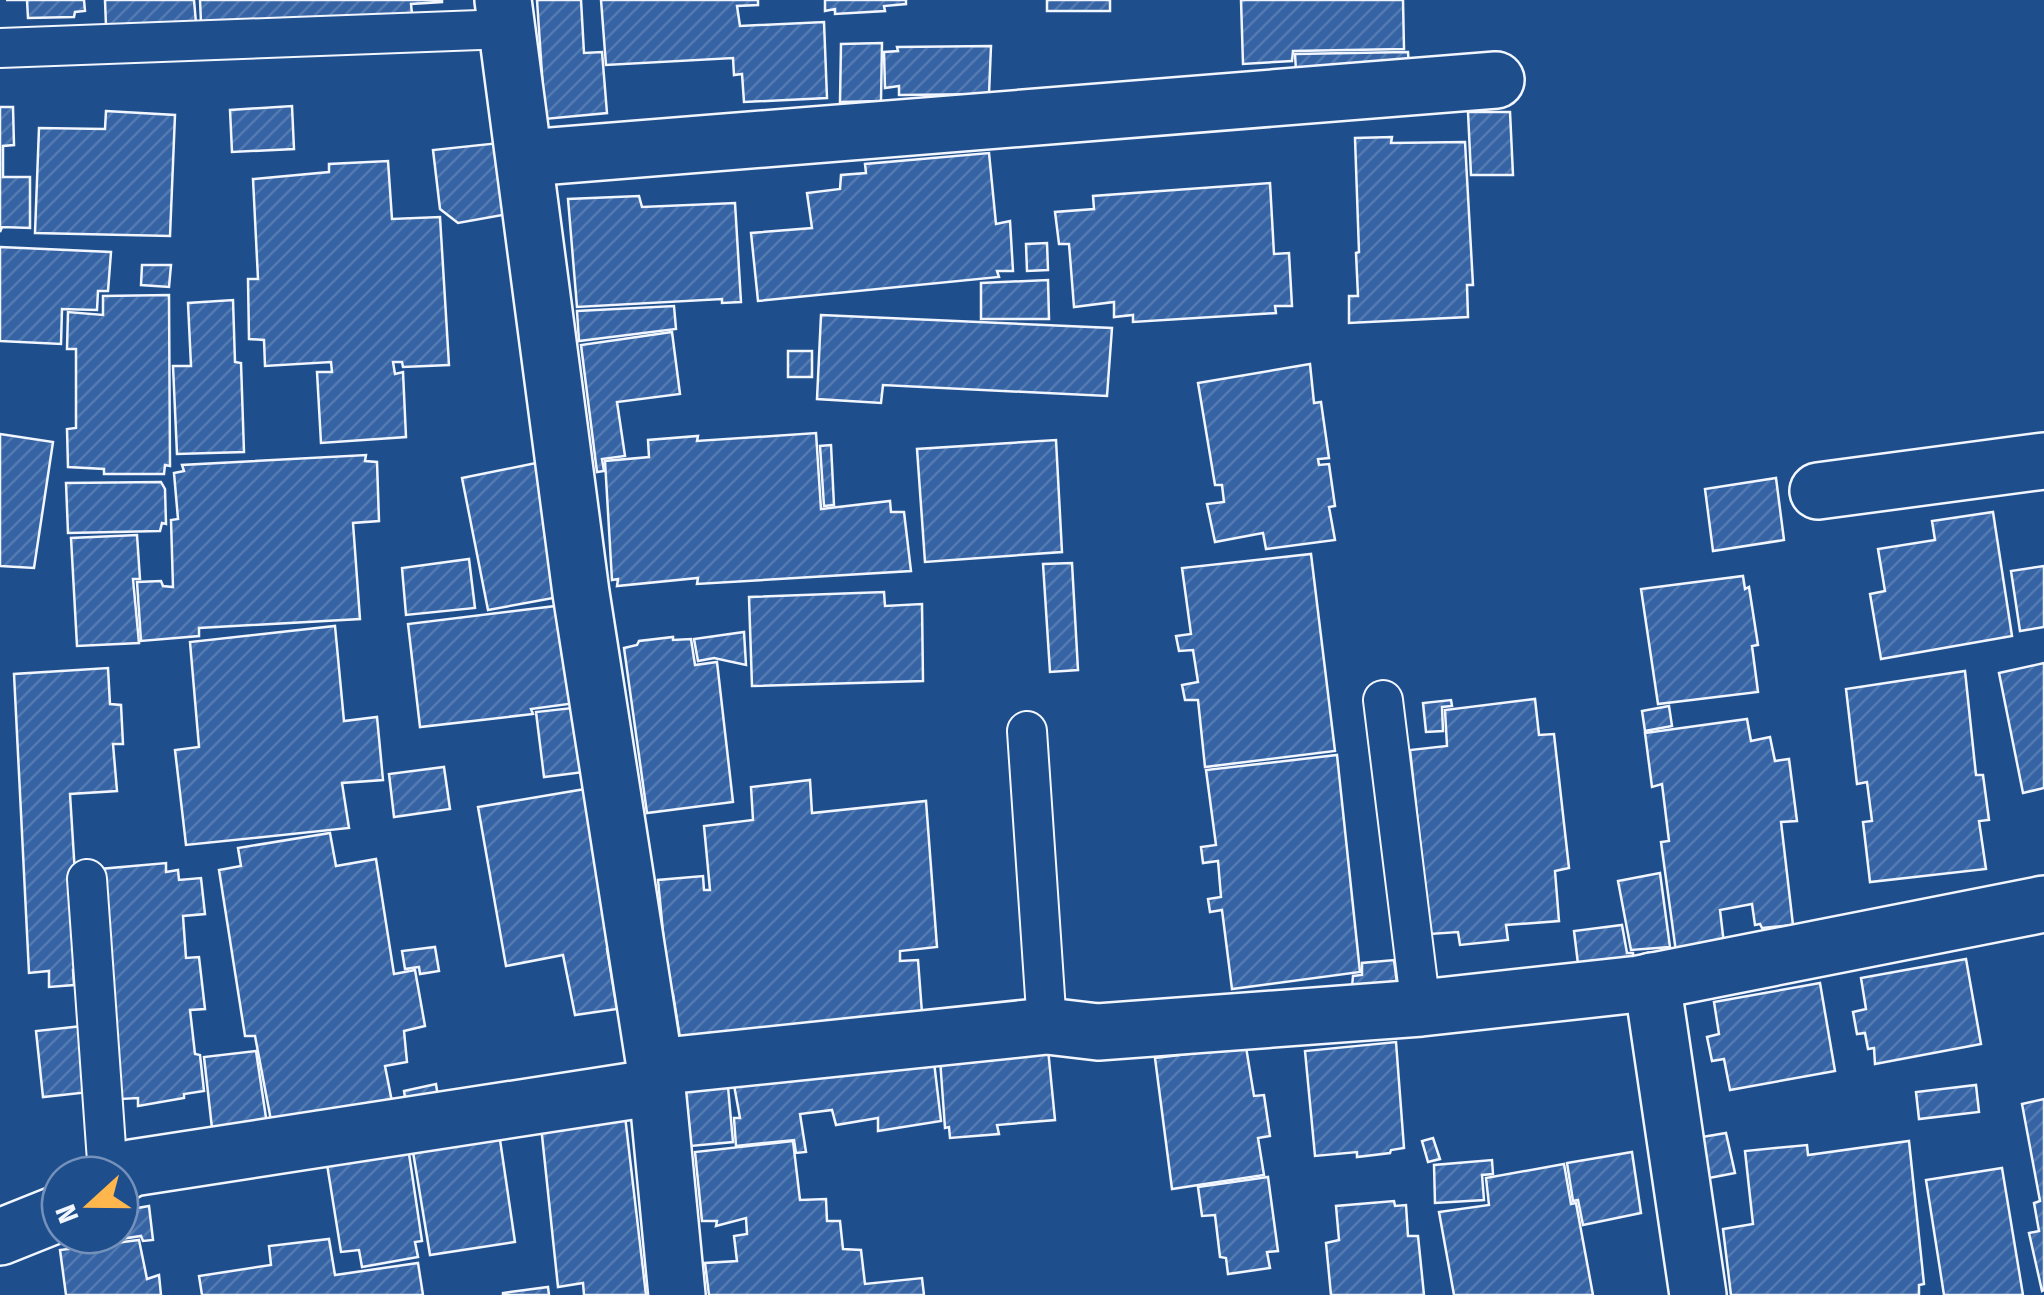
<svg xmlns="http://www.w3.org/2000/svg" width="2044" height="1295" font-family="'Fira Sans Condensed',sans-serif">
<defs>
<pattern id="building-hatch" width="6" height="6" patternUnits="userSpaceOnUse" patternTransform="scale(2.5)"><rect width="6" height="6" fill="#3563a3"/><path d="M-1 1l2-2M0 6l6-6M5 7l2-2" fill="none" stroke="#537ab1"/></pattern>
</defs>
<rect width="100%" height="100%" fill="#1f4e8c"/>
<g fill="url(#building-hatch)" stroke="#f2f6ff" stroke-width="2.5">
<path d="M6 0H84L85 11 75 12 74 17 28 18 27 0Z"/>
<path d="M105 0H194L196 23 106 26Z"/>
<path d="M200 0H442V2L411 4 412 14 201 22Z"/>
<path d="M537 0H581L584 53 602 52 607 113 545 119Z"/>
<path d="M601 0H758V5L737 6 740 26 824 22 827 98 744 102 742 74 734 75 733 58 606 65Z"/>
<path d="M825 0H906V4L884 6 885 11 835 14V9L825 11Z"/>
<rect x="1047" y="0" width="63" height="11"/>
<path d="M1241 0H1403L1404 49 1293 51 1292 61 1243 64Z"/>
<path d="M882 43 881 101 840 102 841 44Z"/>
<path d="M991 46 989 94 899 95V86L885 88 884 52 898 51 897 47Z"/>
<path d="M1408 52 1409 67 1296 71 1295 54Z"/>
<path d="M292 106 294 149 232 152 230 110Z"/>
<path d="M0 107H13L14 145 3 146V177H30V228L2 227 0 232Z"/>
<path d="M106 111 175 115 170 236 35 233 39 128 105 129Z"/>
<path d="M1468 112H1510L1513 175H1471Z"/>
<path d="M1392 137 1391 143 1465 142 1473 285H1467L1468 317 1349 323V296H1358L1356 253 1359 252 1355 138Z"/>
<path d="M499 143 508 214 458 223 440 209 433 150Z"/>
<path d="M989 153 996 224 1010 221 1013 271H997L999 277 758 301 751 233 812 228 807 193 840 189 841 175 866 173 865 164Z"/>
<path d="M388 161 392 219 440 217 449 365 403 367 402 362H393L395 374 403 372 406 437 321 443 317 372H332L331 362 265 366 264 340 249 339 248 279H258L253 179 329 172V164Z"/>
<path d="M1270 183 1274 254 1289 253 1292 306H1275L1276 313 1133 322V315L1114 317V302L1074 307 1069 244H1059L1055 212 1094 209 1093 196Z"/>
<path d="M639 196 642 207 735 203 741 302 722 303V299L577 307 568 199Z"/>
<path d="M1047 243 1048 270 1027 271 1026 244Z"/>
<path d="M0 247 111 252 108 291H98L97 310 62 309 61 344 0 341Z"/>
<path d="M142 265H171L169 287 141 285Z"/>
<path d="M1048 280 1049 319H981V283Z"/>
<path d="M169 295 170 466 165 465 164 474H104V469L68 467 67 429 76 428V349H67L68 312 103 315V296Z"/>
<path d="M233 300 235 362 241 363 244 452 177 454 173 366H191L188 303Z"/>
<path d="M674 306 676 329 579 341 577 311Z"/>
<path d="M821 315 1112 328 1107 396 883 385 881 403 817 399Z"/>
<path d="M672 332 680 394 617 402 625 456 602 459 604 471 597 472 581 345Z"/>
<rect x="788" y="351" width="24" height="26"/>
<path d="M1310 364 1314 403 1321 402 1329 458 1318 459 1319 465 1329 464 1335 506 1329 507 1335 540 1266 549 1263 533 1215 542 1207 504 1224 502 1222 485H1215L1198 383Z"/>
<path d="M816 433 821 509 890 501 891 512H904L911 571 697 584 698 578 617 586 618 579 612 580 605 461 649 457 648 440 698 436 697 441Z"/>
<path d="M0 434 53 442 34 568 0 566Z"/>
<path d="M1056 440 1062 552 925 562 917 449Z"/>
<path d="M831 445 834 505 824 506 820 446Z"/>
<path d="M366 455 365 461 377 462 379 521 353 523 360 619 199 628V636L141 641 137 582 161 581 163 586 173 587 171 520 178 519 174 473 184 471 182 465Z"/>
<path d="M541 462 564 596 488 610 462 478Z"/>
<path d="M1776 478 1784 540 1713 551 1705 489Z"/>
<path d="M161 482 165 489 166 524 162 523 160 531 68 533 66 483Z"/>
<path d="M1993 512 2012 636 1881 659 1870 594 1885 591 1878 549 1935 540 1932 521Z"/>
<path d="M137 535 140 579H133L139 643 77 646 71 538Z"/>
<path d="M1311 554 1335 751 1205 767 1198 700H1185L1182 685 1198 682 1193 650 1179 651 1176 636 1191 634 1182 568Z"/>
<path d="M469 559 475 608 406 615 402 568Z"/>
<path d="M1072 563 1078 670 1050 672 1043 564Z"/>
<path d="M2044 566V627L2020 631 2011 571Z"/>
<path d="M1743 576 1745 589 1749 587 1758 645 1752 646 1758 692 1658 704 1641 589Z"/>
<path d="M884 592 885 606 922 604 923 681 752 686 749 597Z"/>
<path d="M564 605 576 703 531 709 533 714 420 727 408 624Z"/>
<path d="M335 626 344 721 377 717 383 780 342 783 349 828 186 845 175 750 199 747 190 642Z"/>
<path d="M744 632 746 665 714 658 698 661 694 639Z"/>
<path d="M673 637V640L691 639 695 665 717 662 733 802 647 813 624 648 637 645 639 641Z"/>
<path d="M2044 663V788L2023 793 1999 673Z"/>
<path d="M108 668 110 704 121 705 123 744H113L117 791 70 794 81 970H73L74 985 49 987V971L29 973 14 674Z"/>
<path d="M1965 671 1976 775H1983L1989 820 1979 821 1986 869 1870 882 1863 822 1872 821 1867 782 1857 784 1846 689Z"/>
<path d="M1535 699 1539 735 1554 734 1569 868 1555 871 1559 921 1506 925 1508 940 1460 945 1458 932 1430 934 1410 750 1447 746 1445 710Z"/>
<path d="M1451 700 1452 706 1442 707 1443 731 1426 732 1423 703Z"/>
<path d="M1669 706 1672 726 1645 731 1642 711Z"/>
<path d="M572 708 584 772 544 777 536 712Z"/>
<path d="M1747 719 1751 741 1770 737 1775 761 1789 759 1797 821 1781 822 1793 925 1762 928 1760 924 1755 925 1752 904 1720 910 1724 944 1676 952 1661 842 1669 841 1662 784 1652 787 1645 733Z"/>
<path d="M1337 755 1360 972 1232 989 1222 910 1210 912 1208 899 1221 897 1218 861 1203 863 1201 847 1216 845 1206 770Z"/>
<path d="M444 767 450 809 394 817 389 774Z"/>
<path d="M810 780 812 813 926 801 937 947 900 951V961L918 960 922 1013 680 1038 673 994H669L658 880 703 876 704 890H710L704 826 753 820 751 787Z"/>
<path d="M585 789 613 948 607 949 617 1009 575 1015 563 955 506 966 478 807Z"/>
<path d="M330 833 336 866 376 859 394 974 415 970 425 1026 404 1031 407 1062 385 1066 394 1112 273 1131 255 1036H245L219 870 241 866 238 848Z"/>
<path d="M166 863V872L178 870 179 880 201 878 205 914 183 916 186 958 199 957 205 1009 190 1010 195 1054 200 1055 204 1091 184 1094V1098L138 1106V1098L121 1099 100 869Z"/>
<path d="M1660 873 1670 947 1631 950 1618 881Z"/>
<path d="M1622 925 1627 953H1633V958L1578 964 1574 931Z"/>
<path d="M435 947 439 971 420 974 419 967 405 969 402 951Z"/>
<path d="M1966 959 1981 1044 1875 1064 1874 1048 1868 1049 1865 1033 1857 1034 1853 1012 1866 1009 1861 978Z"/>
<path d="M1394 960 1397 983 1352 987 1353 976 1362 975V963Z"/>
<path d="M1820 983 1835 1071 1730 1090 1724 1059 1712 1061 1707 1037 1719 1034 1714 1002Z"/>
<path d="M83 1026 90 1092 43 1097 36 1031Z"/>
<path d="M1396 1042 1404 1148 1391 1150 1390 1153 1357 1157V1152L1315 1156 1305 1051Z"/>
<path d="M1246 1047 1254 1096 1264 1095 1270 1136 1258 1138 1264 1175 1172 1189 1155 1058Z"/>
<path d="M1048 1049 1055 1120 997 1125 999 1134 950 1138 949 1127 945 1128 940 1059Z"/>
<path d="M256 1051 268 1131 213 1137 204 1057Z"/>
<path d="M934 1062 941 1121 878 1131V1118L836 1125 832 1110 800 1114 806 1152 796 1153 794 1140 736 1146 734 1118H740L734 1085Z"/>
<path d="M436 1084 439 1104 407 1110 404 1091Z"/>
<path d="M1976 1085 1979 1112 1919 1119 1916 1092Z"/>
<path d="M728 1087 733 1142 691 1146 685 1091Z"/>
<path d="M2044 1099V1290L2042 1291 2029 1233 2039 1231 2034 1203 2040 1201 2022 1104Z"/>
<path d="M625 1116 646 1295H584L583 1283 558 1287 541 1126Z"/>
<path d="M499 1133 515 1242 430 1255 412 1146Z"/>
<path d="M1726 1133 1735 1173 1709 1178 1702 1137Z"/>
<path d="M1433 1138 1440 1159 1428 1162 1422 1141Z"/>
<path d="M793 1141 800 1200 826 1199 827 1221H840L843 1249 861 1250 865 1284 922 1278 924 1295H709L705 1263 737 1261 734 1236 747 1234 746 1218 716 1226 717 1221H702L695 1152Z"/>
<path d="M1909 1141 1924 1284 1919 1285V1295H1731L1723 1229 1753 1224 1745 1151 1807 1145 1808 1155Z"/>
<path d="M408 1147 422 1241 415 1242 418 1257 362 1267 359 1250 341 1252 326 1158Z"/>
<path d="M1632 1152 1641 1213 1583 1225 1578 1200 1573 1201 1567 1163Z"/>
<path d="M1492 1160 1493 1174 1482 1175 1484 1200 1435 1203 1434 1165Z"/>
<path d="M1564 1164 1571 1204 1576 1203 1593 1295H1454L1439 1212 1489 1205 1486 1178Z"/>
<path d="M2002 1168 2023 1295H1944L1926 1180Z"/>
<path d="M1268 1177 1278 1251 1267 1252 1270 1268 1228 1274 1226 1258 1220 1257 1215 1215 1202 1216 1198 1187Z"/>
<path d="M1394 1201 1395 1206 1406 1205 1408 1236H1418L1424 1295H1331L1326 1243 1339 1240 1336 1206Z"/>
<path d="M149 1206 153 1240 143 1241 141 1236 94 1243 93 1235H120V1211Z"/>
<path d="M329 1239 335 1275 418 1263 423 1295H202L199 1276 271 1265 269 1246Z"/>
<path d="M139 1240 147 1279 159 1275 161 1295H66L60 1250Z"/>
<path d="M548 1287 549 1295H503V1293Z"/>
</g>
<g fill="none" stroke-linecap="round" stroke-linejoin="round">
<g stroke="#f2f6ff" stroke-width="42">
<g id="service">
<path d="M0 48 506 29"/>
<path d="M1383 700 1421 1008"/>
<path d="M1027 731 1047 1026"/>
<path d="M87 879 108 1175"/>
</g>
</g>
<g stroke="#f2f6ff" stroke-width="60">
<g id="minor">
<path d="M503 0 581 593 655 1067 677 1295"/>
<path d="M527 158 1496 80"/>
<path d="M1818 491 2044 461"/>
<path d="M1652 981 1698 1295"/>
<path d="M655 1067 1047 1026 1098 1032 1421 1008 1639 984 2044 904"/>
<path d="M120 1175 132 1168 657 1087"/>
<path d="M0 1237 60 1213"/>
</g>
</g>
<use href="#service" stroke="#1f4e8c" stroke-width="38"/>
<use href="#minor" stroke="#1f4e8c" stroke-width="55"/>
</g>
<g transform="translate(90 1205) rotate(249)"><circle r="48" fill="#1f4e8c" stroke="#7391ba" stroke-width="2.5"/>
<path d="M0-8L18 38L0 25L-18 38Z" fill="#ffb74d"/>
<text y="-15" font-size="28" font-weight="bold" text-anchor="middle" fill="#f2f6ff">N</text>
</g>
</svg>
